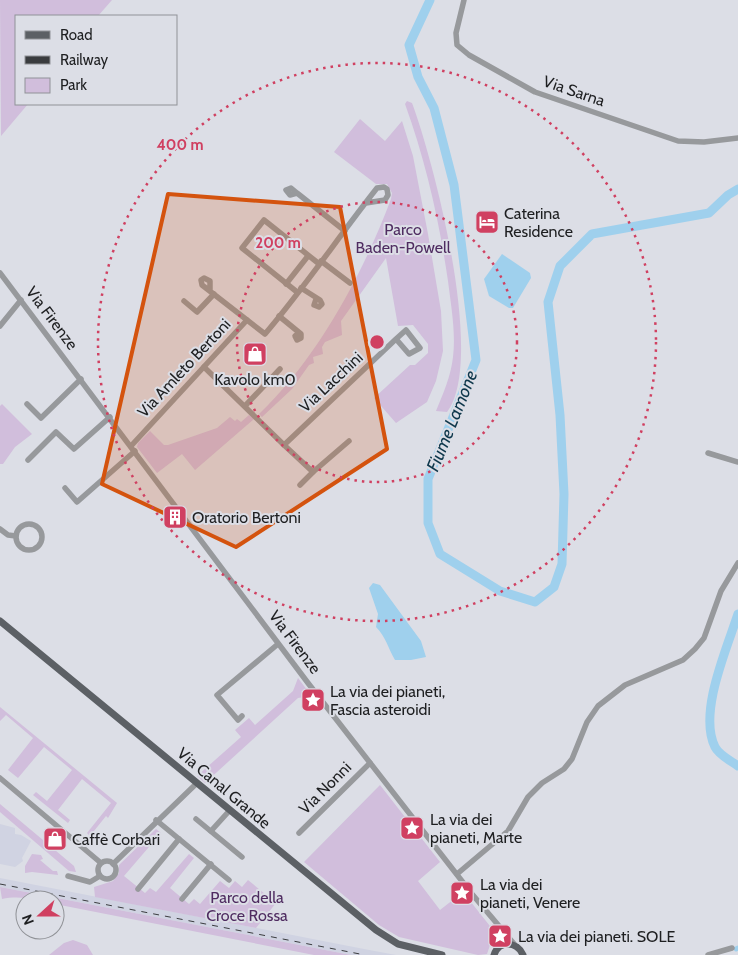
<svg xmlns="http://www.w3.org/2000/svg" width="738" height="955" font-family="Cabin,sans-serif">
<rect width="100%" height="100%" fill="#dcdee6"/>
<g fill="#d0d3e2">
<path d="M0 824 15 828V834L21 835 31 841 22 858 23 861 15 867 0 864Z"/>
<path d="M0 878 364 949 396 955H351L0 887Z"/>
</g>
<g fill="#d1bedc">
<path d="M0 0H112L98 16H16V104H28L1 136Z"/>
<path d="M407 101 412 103C434 162 486 361 447 412L436 411C443 394 451 376 453 357 456 332 451 306 448 281 439 220 426 162 405 104Z"/>
<path d="M360 119 385 141 402 121 413 156 428 234 441 311 443 351 436 381 427 402 396 423 374 398 410 365H415L428 353V344L413 325 398 326 386 258 341 321 342 335 325 342 322 347 323 354 313 357 314 363 309 365 292 389 262 417 259 414C317 359 363 274 391 199L392 193 387 184H376L334 152Z"/>
<path d="M2 404 32 434 15 447 3 464H0V406Z"/>
<path d="M249 415 254 419 195 470 182 454 157 473 137 447 138 443 150 431 164 445H168L217 428 230 417 235 421 237 419 241 422Z"/>
<path d="M298 678 313 698 304 697 298 698 205 783 197 776 241 737 235 730 249 718 255 725 293 691Z"/>
<path d="M0 707 117 803 108 818 106 816 90 836 87 833 111 803 82 779 58 810 70 820 68 823 33 795 36 792 47 801 72 770 44 747 18 778 8 770 33 738 6 715 0 721Z"/>
<path d="M380 785 440 862 418 881 440 910 463 892 497 935V938L490 945 487 954 478 955 399 937 379 925 304 862Z"/>
<path d="M0 804 74 866 76 872 69 871 0 812Z"/>
<path d="M156 829 161 833 124 876 145 893 150 888 156 892 189 854 194 858 170 888 189 904 194 899 200 904 220 881 229 888 235 881 242 887 248 880 276 903 256 928 95 897 94 887 113 881 119 873V865Z"/>
<path d="M32 854 41 855 43 859 40 860 53 871H57L58 875 32 872 25 873V866Z"/>
<path d="M0 887 351 955H314L55 904V900C38 900 18 895 2 899Z"/>
<path d="M73 940 87 945 93 955H49L64 943Z"/>
</g>
<g fill="#9fd0ed">
<path d="M502 254 530 273 531 278 513 308H509L489 296 484 279Z"/>
<path d="M373 583 380 585 421 641 426 657 411 660H395C388 648 386 637 376 627L378 614 369 588Z"/>
</g>
<g fill="none" stroke-linecap="round" stroke-linejoin="round">
<path stroke="#9fd0ed" stroke-width="5" d="M736 949 738 948"/>
<g stroke="#9fd0ed" stroke-width="9">
<path d="M430 0 409 45 418 77 434 108 454 185 476 360 428 479V523L440 554 500 591 535 602 554 587 562 564 564 494 560 415 548 302 560 266 592 234 709 213 728 195 738 189"/>
<path d="M738 614C727 648 698 713 715 747 719 755 731 761 738 766"/>
</g>
<g stroke="#97999c" stroke-width="5.5">
<path d="M464 0 456 33 457 45 469 55 535 92 678 141 704 142 738 138"/>
<path d="M297 193 290 195 286 190 291 188 297 193 345 231"/>
<path d="M321 261 350 283"/>
<path d="M0 273 308 683 472 894 515 945"/>
<path d="M286 284 308 256"/>
<path d="M301 288 320 300 322 304 319 307 314 305 316 299"/>
<path d="M210 291V281L204 278 201 280 202 285 265 334C305 287 339 236 377 188L384 187 387 189 388 195 385 200 366 203"/>
<path d="M297 292 242 248 264 220 318 263"/>
<path d="M184 301 197 312 214 294"/>
<path d="M279 316 301 334V338L297 340 295 336 299 333"/>
<path d="M0 326 21 300"/>
<path d="M204 367 284 445 396 339 406 330 420 348 409 354 396 339"/>
<path d="M27 404 41 418 81 379"/>
<path d="M245 406 280 369"/>
<path d="M284 445 313 472 300 485"/>
<path d="M131 446 247 320"/>
<path d="M708 453 738 462"/>
<path d="M28 460 56 432 74 449 110 417"/>
<path d="M313 472 349 441"/>
<path d="M65 488 77 502 135 451"/>
<circle cx="29" cy="537" r="13"/>
<path d="M0 529 8 535 16 536"/>
<path d="M242 716 238 720 217 695 278 644"/>
<path d="M0 778 101 863"/>
<path d="M196 819 242 857"/>
<path d="M156 820 229 880"/>
<path d="M211 831 230 810"/>
<path d="M299 833 370 763"/>
<circle cx="107" cy="870" r="9"/>
<path d="M113 864 197 783"/>
<path d="M457 874 508 831 528 797 542 783 564 769 572 759 587 722 598 706 625 685 683 660 695 649 704 638 721 591 738 563"/>
<path d="M68 876 90 882 100 876"/>
<path d="M138 889 179 839"/>
<path d="M182 899 211 864"/>
<path d="M708 955 732 948"/>
</g>
<g stroke="#5c6065" stroke-width="7">
<path d="M0 621 376 930 398 944 442 955"/>
<path d="M494 955C499 940 517 941 523 955"/>
</g>
<path stroke="#3a3c3f" stroke-width="1" stroke-dasharray="6 6" stroke-linecap="butt" d="M0 884 365 955"/>
</g>
<path fill="#d4530e" fill-opacity="0.2" stroke="#d4530e" stroke-width="4" stroke-linejoin="round" d="M168 194 340 207 387 449 236 547 102 484Z"/>
<g fill="none" stroke="#d04061" stroke-width="2.5" stroke-dasharray="2.5 5">
<circle cx="377" cy="342" r="140"/>
<circle cx="377" cy="342" r="279"/>
</g>
<defs>
<g id="hotel-square" transform="scale(1.25)"><rect x="-9" y="-9" width="18" height="18" rx="4" fill="#d04061" stroke="#dcdee6"/><path d="M-6-4.5h1.5V1H6V5H4.5V3h-9V5H-6ZM-4 0a1.8 1.8 0 1 1 3.6 0ZM.5 0V-2.5h3Q6-2.5 6 0Z" fill="#fff"/></g>
<g id="shop-square" transform="scale(1.25)"><rect x="-9" y="-9" width="18" height="18" rx="4" fill="#d04061" stroke="#dcdee6"/><path d="M-5-2.5h2.3a2.7 3.5 0 0 1 5.4 0H5L5.5 6h-11ZM-1.5-2.5h3a1.5 2.3 0 0 0-3 0Z" fill="#fff"/></g>
<g id="building-square" transform="scale(1.25)"><rect x="-9" y="-9" width="18" height="18" rx="4" fill="#d04061" stroke="#dcdee6"/><path d="M-4-6H4V6H1V3H-1V6H-4ZM-2.5-4.3h1.7v1.8h-1.7ZM.8-4.3h1.7v1.8H.8ZM-2.5-1h1.7V.8h-1.7ZM.8-1h1.7V.8H.8Z" fill="#fff"/></g>
<g id="sight-square" transform="scale(1.25)"><rect x="-9" y="-9" width="18" height="18" rx="4" fill="#d04061" stroke="#dcdee6"/><path d="M0-6L1.8-2.2L6-1.7L2.9 1.2L3.7 5.4L0 3.3L-3.7 5.4L-2.9 1.2L-6-1.7L-1.8-2.2Z" fill="#fff"/></g>
</defs>
<g fill-rule="evenodd">
<use href="#hotel-square" x="487" y="222"/>
<use href="#shop-square" x="255" y="354"/>
<use href="#building-square" x="175" y="517"/>
<use href="#sight-square" x="313" y="700"/>
<use href="#sight-square" x="412" y="828"/>
<use href="#shop-square" x="55" y="839"/>
<use href="#sight-square" x="462" y="893"/>
<use href="#sight-square" x="500" y="936"/>
</g>
<g text-anchor="middle" dominant-baseline="central" stroke-width="4" stroke-linejoin="round" paint-order="stroke">
<g font-size="16" fill="#1e1f21" stroke="#dcdee6">
<text transform="translate(574 91) rotate(19)">Via Sarna</text>
<text transform="translate(52 318) rotate(53)">Via Firenze</text>
<text transform="translate(184 368) rotate(-47)">Via Amleto Bertoni</text>
<text transform="translate(331 382) rotate(-43)">Via Lacchini</text>
<text transform="translate(295 642) rotate(53)">Via Firenze</text>
<text transform="translate(224 788) rotate(40)">Via Canal Grande</text>
<text transform="translate(325 788) rotate(-45)">Via Nonni</text>
</g>
<g font-size="16" fill="#1e1f21" stroke="#dcdee6" text-anchor="start">
<text x="504" y="213">Caterina<tspan x="504" dy="18">Residence</tspan></text>
<text x="255" y="379" text-anchor="middle">Kavolo km0</text>
<text x="192" y="517">Oratorio Bertoni</text>
<text x="330" y="691">La via dei pianeti,<tspan x="330" dy="18">Fascia asteroidi</tspan></text>
<text x="430" y="819">La via dei<tspan x="430" dy="18">pianeti, Marte</tspan></text>
<text x="72" y="839">Caffè Corbari</text>
<text x="480" y="884">La via dei<tspan x="480" dy="18">pianeti, Venere</tspan></text>
<text x="518" y="936">La via dei pianeti. SOLE</text>
</g>
<g font-size="16" fill="#4f2c61" stroke="#dcdee6">
<text x="403" y="229">Parco<tspan x="403" dy="18">Baden-Powell</tspan></text>
<text x="247" y="897">Parco della<tspan x="247" dy="18">Croce Rossa</tspan></text>
</g>
<g font-size="18" font-style="italic" fill="#0e374b" stroke="#dcdee6">
<text transform="translate(452 421) rotate(-68)">Fiume Lamone</text>
</g>
</g>
<circle cx="377" cy="342" r="8" fill="#d04061" stroke="#dcdee6" stroke-width="2.5"/>
<g font-size="15" text-anchor="middle" font-weight="bold" fill="#d04061" stroke="#dcdee6" stroke-width="4" stroke-linejoin="round" paint-order="stroke">
<text x="180" y="150">400 m</text>
<text x="278" y="248">200 m</text>
</g>
<rect x="15" y="15" width="162" height="90" fill="#dcdee6" stroke="#909297"/>
<rect x="25" y="31" width="25" height="8" fill="#5c6065" stroke="#909297"/>
<text x="60" y="40" font-size="15" fill="#1e1f21">Road</text>
<rect x="25" y="56" width="25" height="8" fill="#3a3c3f" stroke="#909297"/>
<text x="60" y="65" font-size="15" fill="#1e1f21">Railway</text>
<rect x="25" y="78" width="25" height="15" fill="#d1bedc" stroke="#909297"/>
<text x="60" y="90" font-size="15" fill="#1e1f21">Park</text>
<g transform="translate(40 915) rotate(249)"><circle r="24" fill="#dcdee6" stroke="#909297"/>
<path d="M0-4L9 19L0 12L-9 19Z" fill="#d04061"/>
<text y="-8" font-size="14" font-weight="bold" text-anchor="middle" fill="#1e1f21">N</text>
</g>
</svg>
